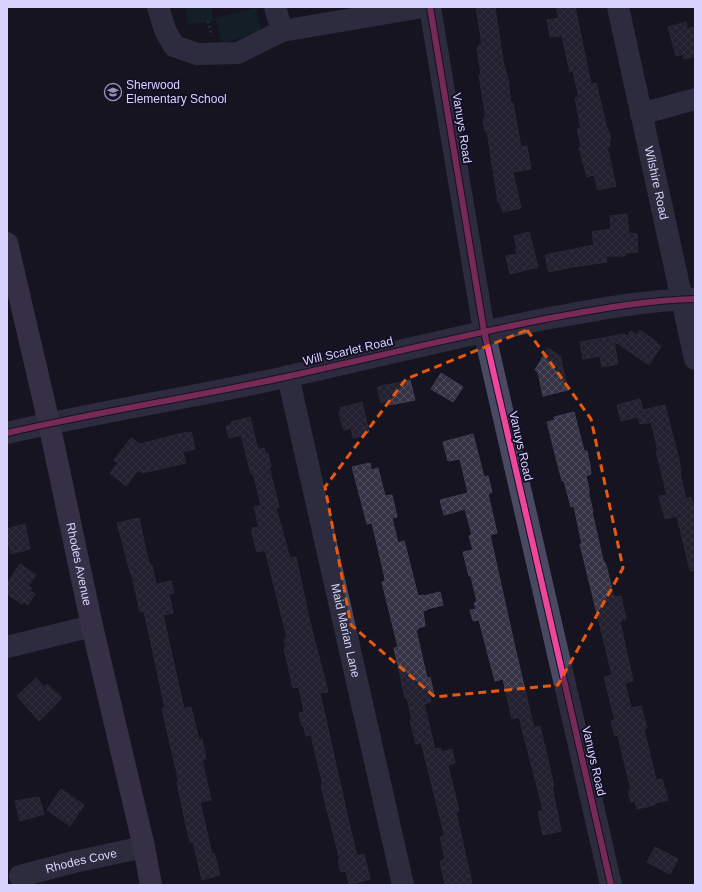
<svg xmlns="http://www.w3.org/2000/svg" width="702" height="892" font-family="Arial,sans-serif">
<defs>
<pattern id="building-cross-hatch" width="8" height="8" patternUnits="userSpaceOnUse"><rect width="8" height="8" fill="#343243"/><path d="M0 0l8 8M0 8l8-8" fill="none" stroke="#514f5f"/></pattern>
</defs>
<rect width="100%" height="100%" fill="#161421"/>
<g fill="#132c2d">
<path d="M185 7H212L213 21 188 24Z"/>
<path d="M256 8 261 32 222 43 215 18Z"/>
</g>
<g fill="url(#building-cross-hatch)" stroke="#433f54">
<path d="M476 7H495L503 61 508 79 511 103H513L521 147 527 146 531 169 513 172 521 208 503 212 500 203 498 202 487 131H485L483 119 485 118V113L479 75 481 74 477 48 479 47V45L482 44Z"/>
<path d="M556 7H575L591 84 596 83 607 129H608L611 140H609L610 146 607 147 616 186 598 190 594 175 587 177 579 148 581 147V145L577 129 581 128 575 98 579 97 573 71 570 72 562 36 550 37 547 20 559 18Z"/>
<path d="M686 22 687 29 695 27V56L684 59 683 54 676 56 668 27Z"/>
<path d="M627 214 629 233 637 234 638 252 625 253V256H606L607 262 572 267 549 272 545 255 594 245 592 232 611 229 610 216Z"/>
<path d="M529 232 538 267 510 274 506 256 517 254 515 248H517L514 236Z"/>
<path d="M640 330 657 342 656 343 661 346 649 365 614 341 618 364 602 367 600 356 583 359 580 342 624 334 627 336 631 331 637 335Z"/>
<path d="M548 348 560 356 568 390 543 396 538 372 535 370Z"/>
<path d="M441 373 463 387 453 402 431 389Z"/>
<path d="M410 380 415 400 390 405 389 401 381 403 377 387Z"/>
<path d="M640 399 643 410 665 405 679 460 681 472H680L686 499 691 497 695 512V570L690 571 677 516 665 519 659 496 667 495 656 451H658L651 422 640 424 638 417 621 421 617 405Z"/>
<path d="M362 402 369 432 365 434V435L353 438 351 428 344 430 339 413 341 412 340 408Z"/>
<path d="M574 412 584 451H587L590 466 591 474 586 476 589 489V495L593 512H592L603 560 606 565 614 597 621 596 626 619 620 621 633 681 625 683 631 708 641 706 647 728 644 729 656 780 662 779 668 800 655 803V805L637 809 635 801 631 802 628 791 631 790 623 757 618 735 615 736 611 721 615 720 604 677 612 675 580 544H582L574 506 571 507 564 481H562L547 422 555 420 554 417Z"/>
<path d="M250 417 258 450 264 448 266 454 268 453 271 467H269L279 507 276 508 290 558 296 557 309 618 328 692 320 693 351 832 357 856 364 854 370 879 349 885 346 871 341 872 338 860H340L325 802 321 785H323L311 735 306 736 303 725 302 726 299 713 304 712 299 687 293 688 284 648 286 647 284 639 287 638 265 550 257 552 252 533V528L259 527 254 507 261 505 253 473 251 474 241 435 229 438 226 426 231 425V422Z"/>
<path d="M187 432V433L191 432 195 449 183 452 186 463 142 473 138 470 126 486 110 473 118 463 114 460 131 438 140 444Z"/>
<path d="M473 434 484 477 488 476 492 492 488 494 497 533 490 535 516 652 534 728 540 726 554 786H552L561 831 543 835 538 812 543 810 519 717 512 719 503 679 495 681 479 620 473 621 470 610 476 609 474 603 477 602 471 576H469L463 552 473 550 469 536 472 535 465 509 444 515 440 500 468 493 460 459 448 461 443 442Z"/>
<path d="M370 463 371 470 378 468 385 496 392 495 397 517 392 518 398 543 404 541 405 544 418 596 424 595V596L440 592 443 605 427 609V610L423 611 425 626 418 628 419 629 416 630 427 678 430 677 434 695 430 696 431 702 424 704 435 749 441 748 442 752 452 749 455 763 448 765 459 811 456 812 472 883 465 885H445L440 861 445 859 440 837H444L443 829 421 742 416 744 410 720H412L407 698H405L394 648 398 647 382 582 385 581 384 574 372 523 367 524 365 516 352 467Z"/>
<path d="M139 518 147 555 150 565H152L156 584 171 581 174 593 169 594 173 613 163 615 184 709 191 707 199 740 202 739 206 759 202 760 211 800 200 802 212 854 214 853 220 875 202 880 193 842H190L185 821 177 782H179L162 709 165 708 144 611 140 612 133 579 130 571 117 523Z"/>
<path d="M25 524 30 549 11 554 7 537V529Z"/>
<path d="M20 564 36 575 28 586 32 588 30 591 35 594 28 605 24 601 22 604 7 594V583Z"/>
<path d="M36 678 44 687 47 684 62 698 39 721 17 696Z"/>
<path d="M61 789 84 805 70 826 47 810Z"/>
<path d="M39 797 44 814 20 821 15 801Z"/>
<path d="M655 847 678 859 670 874 647 862Z"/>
</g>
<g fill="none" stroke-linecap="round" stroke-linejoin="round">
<path stroke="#44505f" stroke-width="2.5" stroke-dasharray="2 3" stroke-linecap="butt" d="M208 21 212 36"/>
<g stroke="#4a4962" stroke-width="22">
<path d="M158 7 165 30 174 46 197 54 238 53 282 31"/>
<path d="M275 7 282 31 423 7"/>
<path d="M430 7 484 331 611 885"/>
<path id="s1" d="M618 7 695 359"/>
<path d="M641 114 695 99"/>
<path id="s2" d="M288 376 403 885"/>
<path d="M7 433C101 411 196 397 290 376 375 357 460 336 545 319 594 310 645 300 695 299"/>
<path d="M7 647 92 626"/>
<path id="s3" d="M20 876 74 862 144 847"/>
</g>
<path stroke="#5e5373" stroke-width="22" id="s4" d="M7 243 49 423 92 626 144 847 151 885"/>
<g stroke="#130f26" stroke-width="8">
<g id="cycleway">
<path d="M430 7 484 331 611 885"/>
<path d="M7 433C101 411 196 397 290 376 375 357 460 336 545 319 594 310 645 300 695 299"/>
</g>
</g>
<use href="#cycleway" stroke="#ed469a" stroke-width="6"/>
</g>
<path d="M0 0H702V892H0ZM527 330 591 419 623 568 558 685 435 697 351 625 325 487 406 379Z" fill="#161421" fill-opacity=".55" fill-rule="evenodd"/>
<path fill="none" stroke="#e8590c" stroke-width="3" stroke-dasharray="8 5" stroke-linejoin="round" d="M527 330 591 419 623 568 558 685 435 697 351 625 325 487 406 379Z"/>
<defs>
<g id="school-ring" transform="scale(0.9)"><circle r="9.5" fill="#130f26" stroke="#9591b1" stroke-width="1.5"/><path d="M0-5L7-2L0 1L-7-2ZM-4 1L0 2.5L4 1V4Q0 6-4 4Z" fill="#9591b1"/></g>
</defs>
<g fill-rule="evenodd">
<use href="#school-ring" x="113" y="92"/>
</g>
<g text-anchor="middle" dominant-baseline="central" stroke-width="4" stroke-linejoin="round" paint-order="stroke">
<g font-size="12" fill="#d9d4ff" stroke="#130f26" text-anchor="start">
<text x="126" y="85">Sherwood<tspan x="126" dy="14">Elementary School</tspan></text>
</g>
<g font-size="12" fill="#d9d4ff" stroke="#130f26">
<text transform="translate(462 128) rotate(81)">Vanuys Road</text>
<text stroke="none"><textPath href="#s1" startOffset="180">Wilshire Road</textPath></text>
<text transform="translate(348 351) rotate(-13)">Will Scarlet Road</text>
<text transform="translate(521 446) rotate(77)">Vanuys Road</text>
<text stroke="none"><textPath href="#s4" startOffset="329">Rhodes Avenue</textPath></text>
<text stroke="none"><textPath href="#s2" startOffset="261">Maid Marian Lane</textPath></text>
<text transform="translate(594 761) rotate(77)">Vanuys Road</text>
<text stroke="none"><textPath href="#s3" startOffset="63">Rhodes Cove</textPath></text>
</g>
</g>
<rect width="702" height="892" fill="none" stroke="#d9d4ff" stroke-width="16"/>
</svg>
